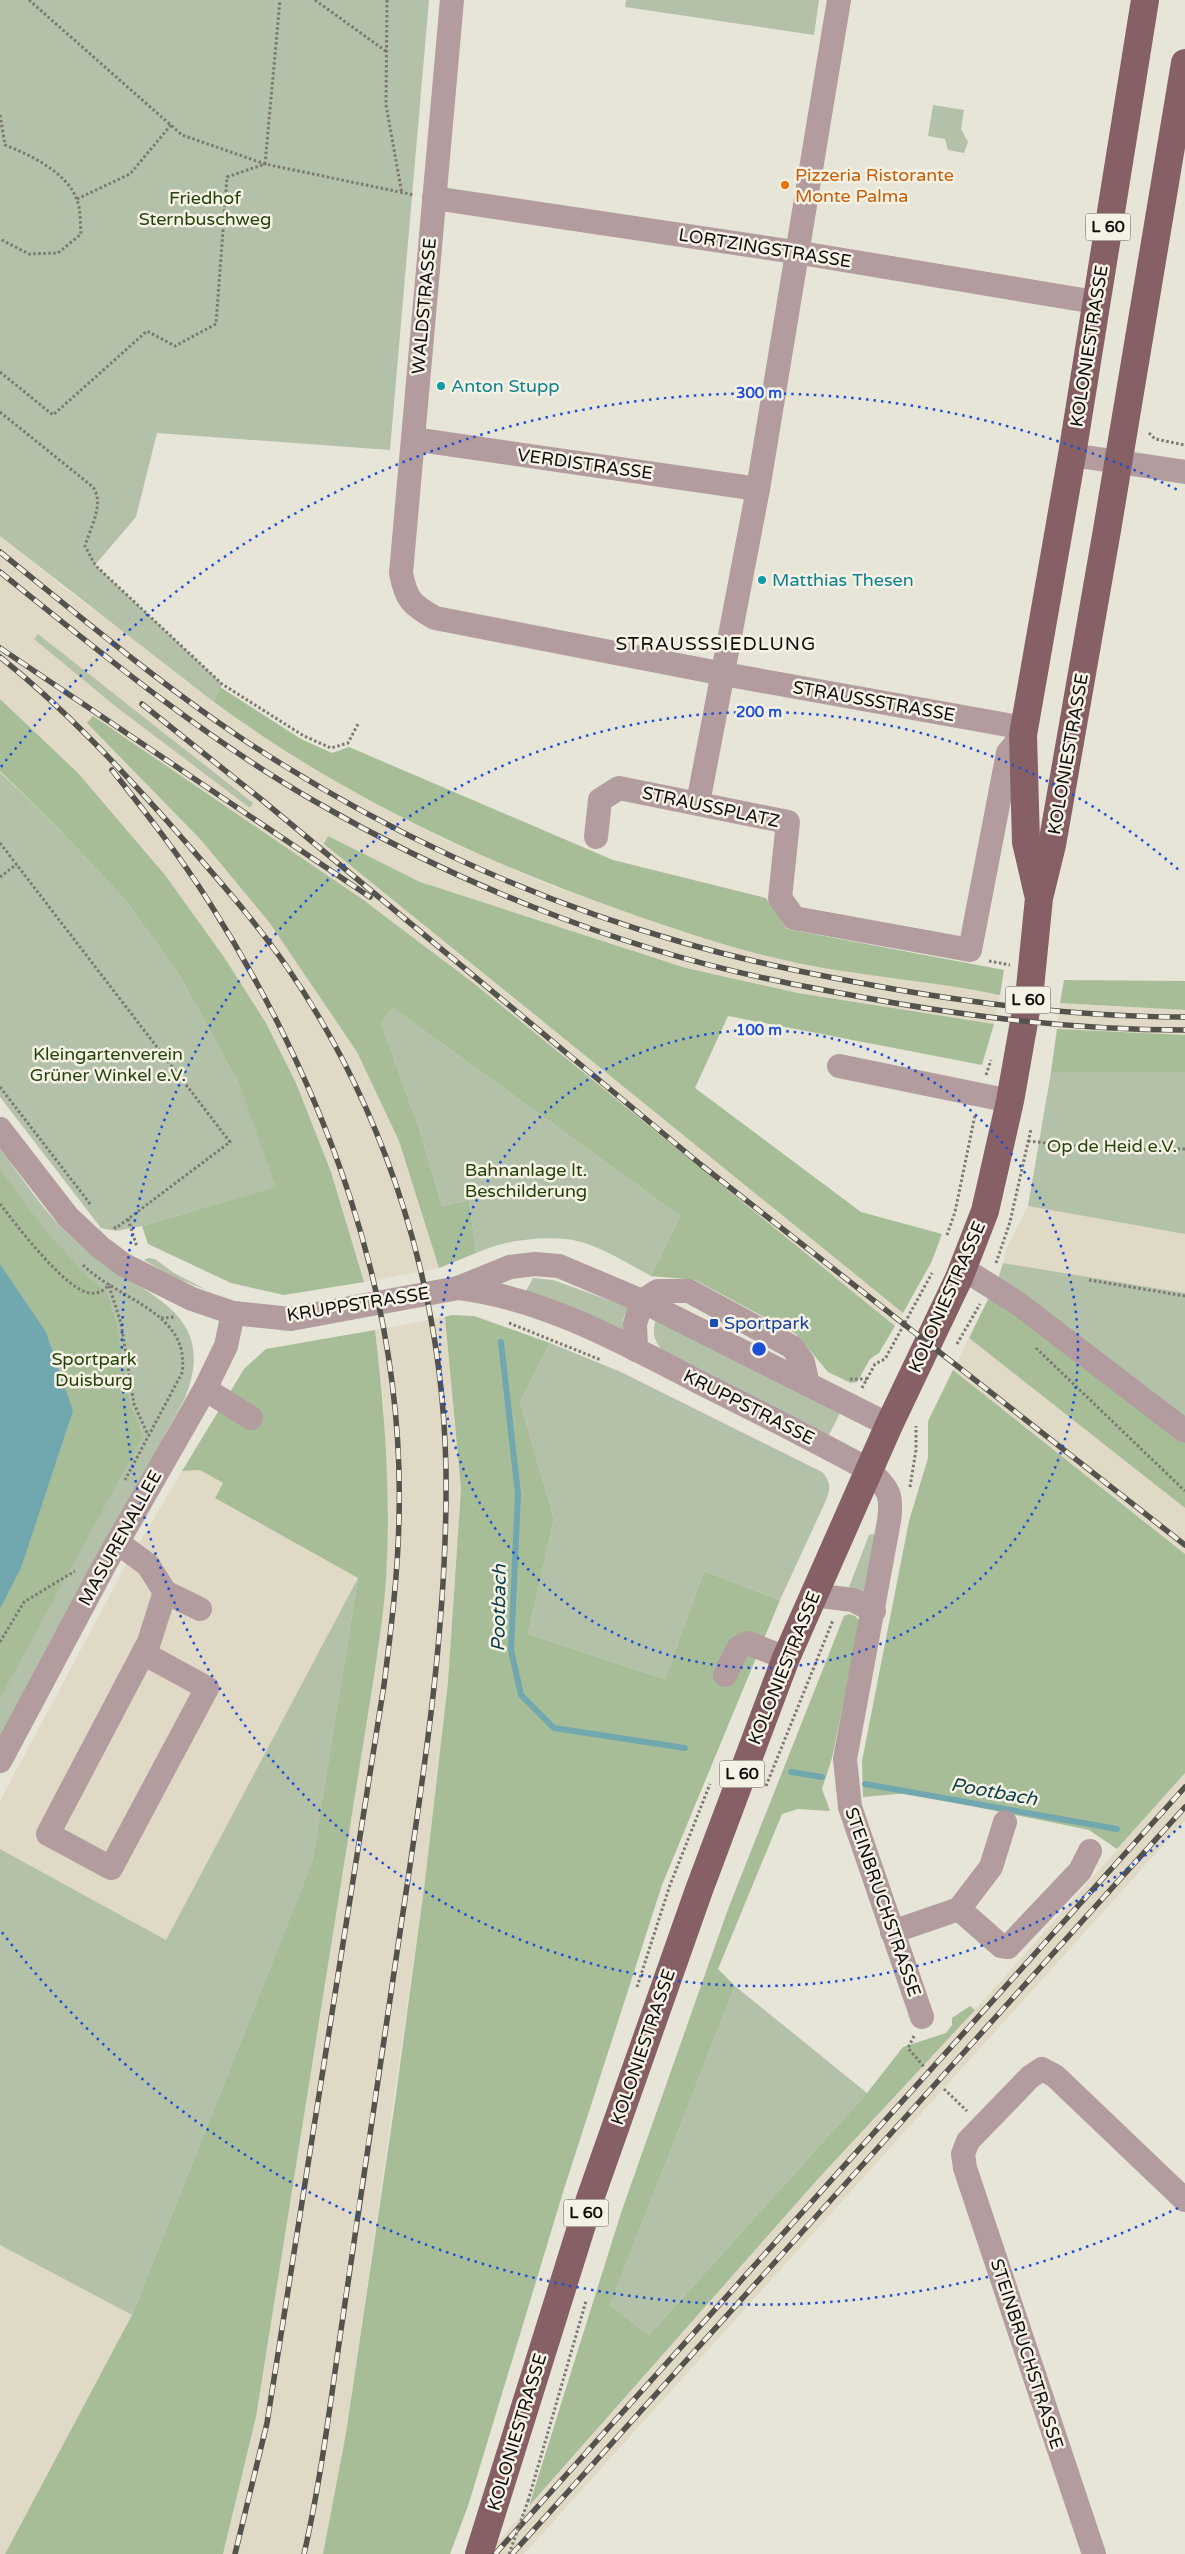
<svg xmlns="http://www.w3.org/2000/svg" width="1185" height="2554" font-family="'Varela Round',sans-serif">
<rect width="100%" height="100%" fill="#e7e4d8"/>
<g fill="#dfd9c6">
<path d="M0 536 72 594 349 789 441 838 552 886 691 935 802 964 949 984 1000 995 994 1024 798 993 686 968 420 882 329 837 324 844 903 1313 895 1326 476 985 362 899 93 717 88 724 201 840 269 922 357 1052 399 1141 439 1268 364 1282 331 1172 296 1083 266 1023 224 957 165 875 78 773 0 699Z"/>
<path d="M1060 1003 1185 1010V1035L1057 1029Z"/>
<path d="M1028 1206 1185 1234V1293L1003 1263 1007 1248Z"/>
<path d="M445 1317 461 1489 448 1682 425 1881 346 2433 323 2554H223L256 2417 375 1670 386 1580 384 1404 375 1330Z"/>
<path d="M969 1338 1185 1508V1554L953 1370Z"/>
<path d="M200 1470 223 1483 215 1498 358 1578 166 1940 0 1849V1801L125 1567 182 1471Z"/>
<path d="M1185 1773V1821L524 2554H487L817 2180 975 2010Z"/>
<path d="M0 2245 132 2315 5 2554H0Z"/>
</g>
<g fill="#b3c1a9">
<path d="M0 0H429L390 450 157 433 136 517 95 565 222 684 214 702 0 536Z"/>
<path d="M626 0H819L814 35 625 7Z"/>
<path d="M933 105 964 110 961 129 968 142 964 153 948 150 945 139 928 136Z"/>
<path d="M38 634 253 803 250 808 115 706 34 639Z"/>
<path d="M0 772 62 832 126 901 178 973 238 1082 277 1187 142 1226 116 1231 101 1228 0 1097Z"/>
<path d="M393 1008 680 1216 651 1276C627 1263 594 1242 567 1239 536 1236 503 1241 476 1253L469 1200 442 1206 421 1134 381 1023Z"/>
<path d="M1051 1072H1185V1234L1028 1206Z"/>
<path d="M0 1149C21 1176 41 1208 66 1232 81 1245 96 1260 113 1270 167 1303 214 1325 185 1398L0 1739Z"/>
<path d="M148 1258 155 1259 174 1273 207 1290 173 1277 144 1260Z"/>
<path d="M1003 1263 1185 1293V1421L998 1279Z"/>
<path d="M533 1278 553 1280 628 1307 623 1320V1331L526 1291Z"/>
<path d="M656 1320 840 1413 829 1435 663 1352C655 1341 651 1334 656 1320Z"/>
<path d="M550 1343 621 1372 822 1472C830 1481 831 1486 827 1498L780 1600 704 1571 665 1679 528 1634 554 1519 520 1402Z"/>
<path d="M873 1534 875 1535 865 1598 849 1587 869 1535Z"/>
<path d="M358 1578 312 1862 132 2315 0 2245V1849L166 1940Z"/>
<path d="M735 1986 867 2093 649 2335 610 2305Z"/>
</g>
<g fill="#a7bd98">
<path d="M220 687 301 739 332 753 349 747 613 860 766 898 787 929 1004 970 1000 995C934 981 867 977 802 964 742 952 683 932 626 912 480 861 339 794 214 702Z"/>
<path d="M0 699 78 773 165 875 224 957 266 1023 296 1083 331 1172 364 1282 284 1295 231 1283 148 1244 142 1226 276 1187 238 1082 178 973 126 901 62 832 0 771Z"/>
<path d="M93 716 362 899 476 985 895 1326 879 1353 870 1359 857 1382 851 1383 828 1372 796 1334 695 1280 651 1276 680 1216 393 1008 381 1023 421 1134 442 1206 469 1200 476 1253 439 1268 399 1141 357 1052 269 922 201 840 87 723Z"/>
<path d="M328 836 420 882 686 968 798 993 994 1024 982 1065 728 1016 695 1088 861 1212 942 1234 932 1261 903 1313 324 844Z"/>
<path d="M1064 980 1185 981V1010L1060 1003Z"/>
<path d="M1057 1029 1185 1035V1072H1051Z"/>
<path d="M0 1169 44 1229 88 1277 106 1291 117 1325 130 1405 143 1436 0 1698V1609L21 1568 73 1411 46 1332 0 1264Z"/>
<path d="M998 1279 1185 1421V1508L969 1338Z"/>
<path d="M452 1315 474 1316 550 1343 520 1402 554 1519 528 1634 665 1679 704 1571 780 1600 662 1885 564 2189 468 2506 450 2554H323L346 2433 395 2102 425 1881 448 1682 461 1489 445 1317Z"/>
<path d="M375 1330C385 1413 391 1496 386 1580 384 1610 379 1640 375 1670L256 2417 223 2554H5L132 2315 312 1862 358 1578 215 1498 223 1483 200 1470 182 1471 244 1369 266 1349Z"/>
<path d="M953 1370 1185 1554V1773L1117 1849 1089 1830 908 1793 863 1797 862 1761 909 1521 928 1458V1421Z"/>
<path d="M849 1614 855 1616 860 1621 832 1758 822 1789 830 1811 798 1809 782 1814 718 1969 735 1986 610 2305 649 2335 867 2093 903 2047 946 2033 952 2025V2018L970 2006 975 2010 817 2180 529 2506 621 2213 728 1909 844 1616Z"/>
</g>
<path fill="#71a7af" d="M0 1264 46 1332 73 1411 21 1568 0 1609Z"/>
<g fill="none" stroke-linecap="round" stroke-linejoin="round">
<g stroke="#71a7af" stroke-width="6">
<path d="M501 1342 518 1494 511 1650 521 1695 554 1728 685 1748"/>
<path d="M791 1772 822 1777"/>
<path d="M865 1784 1117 1829"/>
</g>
<g stroke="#7b7971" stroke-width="3" stroke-dasharray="2.5 2.5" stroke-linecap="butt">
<path d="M29 0 182 135 265 164 414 195"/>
<path d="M315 0 387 52"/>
<path d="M387 0 386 105 402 194"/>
<path d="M0 115 5 145C29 154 68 173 77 200 81 210 80 224 81 234L58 253 29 254 0 239"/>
<path d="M77 199 130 174 171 125"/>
<path d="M0 372 53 415 147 331 175 346 216 324 227 177 265 164 280 0"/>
<path d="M0 412 93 487C105 504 90 528 85 546L95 565 222 684 304 736 331 748 348 743 358 724"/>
<path d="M1149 433 1155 439 1185 445"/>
<path d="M0 843 230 1142 116 1228 112 1227"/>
<path d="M0 877 17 864"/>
<path d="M989 961 1010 965"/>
<path d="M986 1075 991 1060"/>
<path d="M0 1087 91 1205"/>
<path d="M1028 1141 1111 1150 1185 1149"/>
<path d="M0 1204C15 1223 66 1291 90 1293 99 1294 104 1290 110 1284"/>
<path d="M128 1219 137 1247"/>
<path d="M947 1235 955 1212 975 1115"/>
<path d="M996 1263 1010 1222 1031 1129"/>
<path d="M83 1265C118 1300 191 1312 182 1373L125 1480"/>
<path d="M1089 1280 1185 1296"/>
<path d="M109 1286 121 1323 134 1404 148 1435"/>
<path d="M161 1318 175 1317"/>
<path d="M509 1323 601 1360"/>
<path d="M957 1344 980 1304"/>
<path d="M1036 1348 1185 1491"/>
<path d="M850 1379H867"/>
<path d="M862 1388 875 1364 885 1359 932 1273"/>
<path d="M910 1487 916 1450V1426"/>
<path d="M0 1642 24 1602 75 1571"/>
<path d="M766 1786 833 1620"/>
<path d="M637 1987 670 1885 710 1784"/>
<path d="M914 2036 908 2048 925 2068"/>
<path d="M944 2089 967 2111"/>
<path d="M528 2501 586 2301"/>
</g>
<g stroke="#b29c9e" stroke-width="24">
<path d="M452 0 401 573C406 600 412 605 435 618L724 674 1024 728"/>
<path d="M434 198 795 252 1095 302"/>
<path d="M413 439 758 489"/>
<path d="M1072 455 1185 472"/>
<path d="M698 803 758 489 839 0"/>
<path d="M596 837 600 800 619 788 788 822 780 898 794 918 970 950 1008 753 1023 735"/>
<path d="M839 1066 1010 1101"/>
<path d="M0 1129 68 1217 100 1247 124 1265 192 1299 233 1313 291 1319 458 1288 510 1267 535 1264 559 1266 642 1301 889 1425"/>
<path d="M962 1268 1016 1302 1185 1431"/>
<path d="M458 1288C543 1298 622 1342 697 1381 755 1410 812 1439 869 1470 888 1489 893 1493 889 1521L845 1759 850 1807 922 2017"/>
<path d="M636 1350 635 1324 642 1301 658 1291H689L792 1347 803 1362 808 1385"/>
<path d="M205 1389 251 1418"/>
<path d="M117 1542 148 1565 165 1592 200 1609"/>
<path d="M813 1595 853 1600 874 1611"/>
<path d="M143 1653 207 1688 111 1868 48 1834 149 1642 165 1592"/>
<path d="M725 1675 738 1648 748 1643 786 1658"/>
<path d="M0 1761 105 1564 205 1389 226 1346 233 1313"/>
<path d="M959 1909 1001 1946 1008 1947 1080 1871 1090 1851"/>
<path d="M892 1932 959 1909 991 1867 1005 1822"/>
<path d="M1094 2554 965 2168 963 2154 968 2141 1030 2077 1042 2069 1055 2076 1185 2200"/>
</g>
<g stroke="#866064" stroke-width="28">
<path d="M1038 894 1026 842 1023 735 1072 455 1145 0"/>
<path d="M479 2554 590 2199 699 1890 786 1658 889 1425 959 1278 985 1211 1010 1101 1030 988 1039 898 1052 845 1107 530 1185 63"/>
</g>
<g stroke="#54524c" stroke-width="5.5">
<g id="rail">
<path d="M0 552C78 615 155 680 238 736 373 826 525 898 681 942 753 963 826 977 899 990 993 1006 1089 1017 1185 1017"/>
<path d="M0 572C102 654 203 737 316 802 453 881 610 945 764 978 796 985 829 991 861 997 968 1017 1076 1030 1185 1030"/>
<path d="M0 648 370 897"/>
<path d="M0 657C64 708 122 770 176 831 214 875 253 918 287 967 388 1114 443 1292 446 1471 448 1646 416 1820 391 1993 374 2106 357 2218 341 2330 330 2405 321 2480 304 2554"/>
<path d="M142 704 262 800 700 1164 1185 1545"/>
<path d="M112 770C146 813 180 856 209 902 325 1085 405 1299 399 1518 398 1574 391 1630 384 1685L267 2423 235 2554"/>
<path d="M495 2554 1185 1787"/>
<path d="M512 2554 1185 1807"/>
</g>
</g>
<use href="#rail" stroke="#f5f1e5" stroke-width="4" stroke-dasharray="11" stroke-linecap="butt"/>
<path stroke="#7b7971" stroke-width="3" stroke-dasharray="2.5 2.5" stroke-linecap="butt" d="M509 2554 528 2501"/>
</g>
<g fill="none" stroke="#1d4ed8" stroke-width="2.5" stroke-dasharray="2.5 5">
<circle cx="759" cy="1349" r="319"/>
<path d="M1181 1826A637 637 0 1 1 1181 872"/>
<path d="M1178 2208A956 956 0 0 1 1 1931M1 767A956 956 0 0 1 1178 490"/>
</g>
<circle fill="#e8710a" stroke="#f5f1e5" stroke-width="2" cx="785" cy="185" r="5"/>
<g fill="#0f9aa8" stroke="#f5f1e5" stroke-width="2">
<circle cx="441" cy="386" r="5"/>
<circle cx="762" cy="580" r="5"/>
</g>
<rect fill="#1a4fb4" stroke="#f5f1e5" stroke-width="2" x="709" y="1318" width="10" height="10" rx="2.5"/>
<g text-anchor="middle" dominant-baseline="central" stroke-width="5" stroke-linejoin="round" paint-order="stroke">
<g fill="#f5f1e5" stroke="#54524c" stroke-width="1">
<rect x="1085.5" y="213.5" width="45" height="27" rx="4"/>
<rect x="1005.5" y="986.5" width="45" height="27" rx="4"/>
<rect x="719.5" y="1760.5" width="45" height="27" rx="4"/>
<rect x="563.5" y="2199.5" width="45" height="27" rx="4"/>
</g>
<g font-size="16" font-weight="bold" fill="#0f0e0a">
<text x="1108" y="227">L 60</text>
<text x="1028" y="1000">L 60</text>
<text x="742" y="1774">L 60</text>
<text x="586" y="2213">L 60</text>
</g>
<g font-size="18" fill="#c56008" stroke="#f5f1e5" text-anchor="start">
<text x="795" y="175">Pizzeria Ristorante<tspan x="795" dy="21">Monte Palma</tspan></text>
</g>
<g font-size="18" fill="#254209" stroke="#f5f1e5">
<text x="205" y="198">Friedhof<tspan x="205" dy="21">Sternbuschweg</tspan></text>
<text x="108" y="1054">Kleingartenverein<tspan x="108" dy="21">Grüner Winkel e.V.</tspan></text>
<text x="1112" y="1146">Op de Heid e.V.</text>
<text x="526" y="1170">Bahnanlage lt.<tspan x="526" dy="21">Beschilderung</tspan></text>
<text x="94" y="1359">Sportpark<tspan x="94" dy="21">Duisburg</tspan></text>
</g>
<g font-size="18" fill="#0f0e0a" stroke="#f5f1e5">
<text transform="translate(765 248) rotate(9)">LORTZINGSTRASSE</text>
<text transform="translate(424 306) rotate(-85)">WALDSTRASSE</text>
<text transform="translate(1089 346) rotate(-81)">KOLONIESTRASSE</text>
<text transform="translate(585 464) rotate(8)">VERDISTRASSE</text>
<text transform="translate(874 701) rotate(10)">STRAUSSSTRASSE</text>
<text transform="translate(1068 754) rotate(-80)">KOLONIESTRASSE</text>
<text transform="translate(711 807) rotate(12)">STRAUSSPLATZ</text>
<text transform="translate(947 1297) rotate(-66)">KOLONIESTRASSE</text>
<text transform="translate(358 1304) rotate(-9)">KRUPPSTRASSE</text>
<text transform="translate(749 1407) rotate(27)">KRUPPSTRASSE</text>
<text transform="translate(120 1538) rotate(-61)">MASURENALLEE</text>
<text transform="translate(784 1668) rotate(-68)">KOLONIESTRASSE</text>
<text transform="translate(883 1902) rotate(71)">STEINBRUCHSTRASSE</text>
<text transform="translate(643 2047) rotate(-71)">KOLONIESTRASSE</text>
<text transform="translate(1027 2354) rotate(72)">STEINBRUCHSTRASSE</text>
<text transform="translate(517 2432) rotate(-73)">KOLONIESTRASSE</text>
</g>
<g font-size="18" fill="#0d838f" stroke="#f5f1e5" text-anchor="start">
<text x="451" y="386">Anton Stupp</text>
<text x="772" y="580">Matthias Thesen</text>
</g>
<g font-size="18" fill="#164399" stroke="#f5f1e5" text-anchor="start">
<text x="724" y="1323">Sportpark</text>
</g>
<g font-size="19" letter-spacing="1" fill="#0f0e0a" stroke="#f5f1e5">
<text x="716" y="644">STRAUSSSIEDLUNG</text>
</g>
<g font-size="19" font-style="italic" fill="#0b3f45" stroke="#f5f1e5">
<text transform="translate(499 1608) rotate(-89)">Pootbach</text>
<text transform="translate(994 1792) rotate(10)">Pootbach</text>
</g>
</g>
<circle cx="759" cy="1349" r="8" fill="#1d4ed8" stroke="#f5f1e5" stroke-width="2.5"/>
<g font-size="15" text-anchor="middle" font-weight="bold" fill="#1d4ed8" stroke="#f5f1e5" stroke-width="5" stroke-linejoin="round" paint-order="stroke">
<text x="759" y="398">300 m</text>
<text x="759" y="717">200 m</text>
<text x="759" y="1035">100 m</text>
</g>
</svg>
